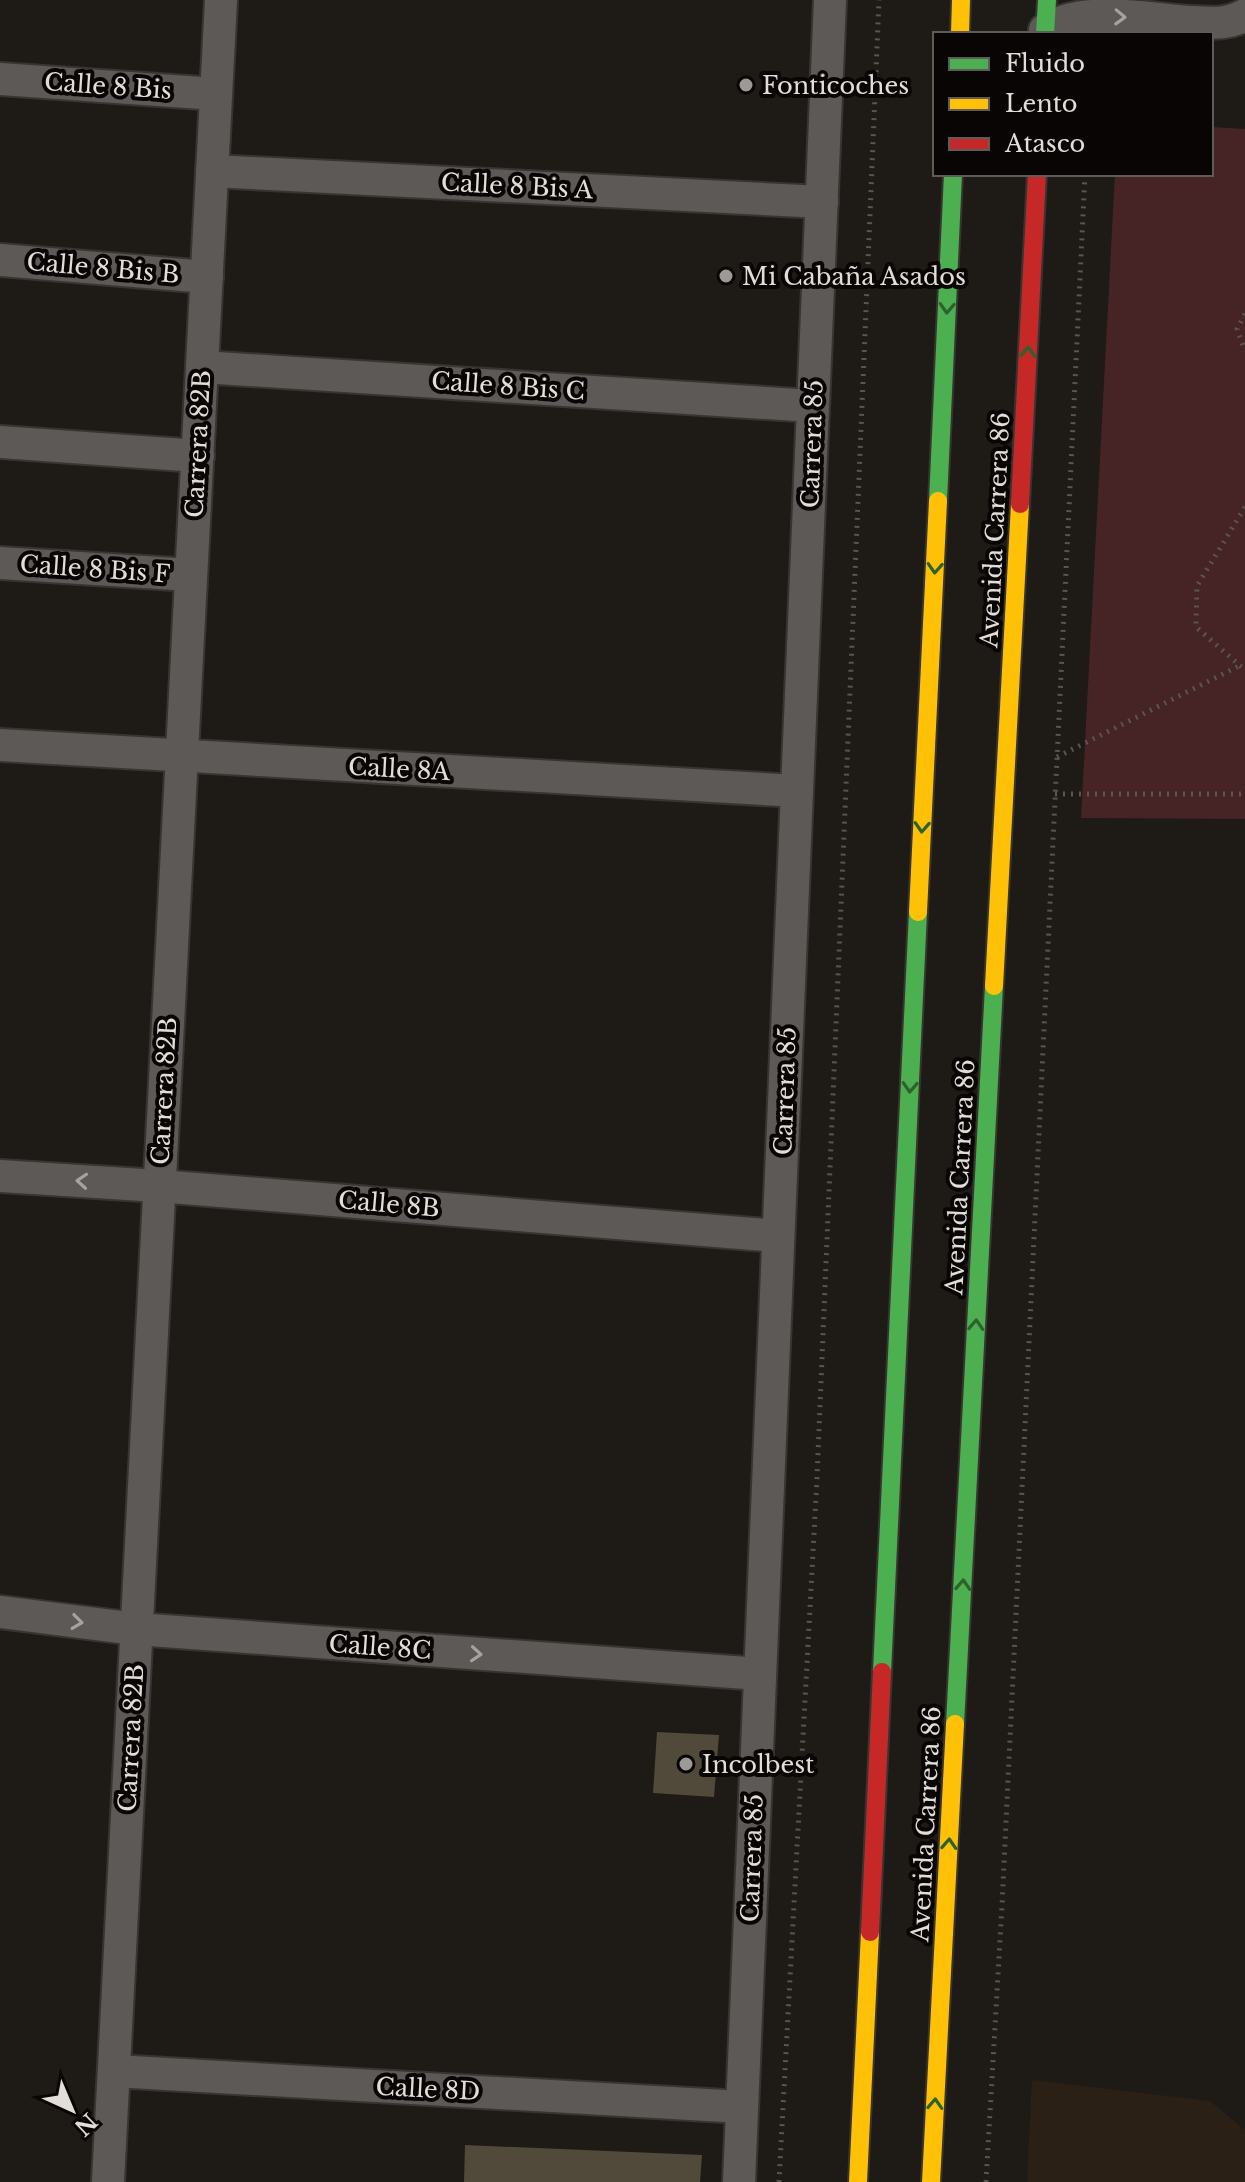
<svg xmlns="http://www.w3.org/2000/svg" width="1245" height="2182" font-family="'Libre Baskerville',serif">
<rect width="100%" height="100%" fill="#1e1a16"/>
<path fill="#2b2016" d="M1032 2080 1210 2101 1245 2130V2182H1027Z"/>
<path fill="#462426" d="M1211 127 1245 129V819L1081 818 1115 174H1211Z"/>
<g fill="#51493a">
<path d="M657 1732 719 1735 714 1797 653 1793Z"/>
<path d="M465 2145 702 2155 700 2182H464Z"/>
</g>
<g fill="none" stroke-linecap="round" stroke-linejoin="round">
<g stroke="#373432" stroke-width="36">
<g id="street">
<path d="M1045 30C1083 5 1147 19 1191 22 1211 23 1227 25 1245 15"/>
<path d="M0 79 216 94"/>
<path d="M212 171 822 202"/>
<path d="M0 260 207 277"/>
<path d="M202 367 813 406"/>
<path d="M0 442 198 456"/>
<path d="M0 563 191 575"/>
<path d="M0 745 797 791"/>
<path d="M0 1176 159 1186 778 1236"/>
<path d="M0 1612 136 1629 760 1674"/>
<path d="M114 2071 742 2107"/>
<path d="M108 2182 221 0"/>
<path d="M739 2182 830 0"/>
</g>
</g>
<g stroke="#373432" stroke-width="22">
<g id="fast">
<path d="M1045 34 1047 0"/>
<path d="M938 501 953 174"/>
<path d="M882 1672 918 912"/>
<path d="M955 1724 994 986"/>
</g>
</g>
<g stroke="#373432" stroke-width="22">
<g id="slow">
<path d="M960 34 961 0"/>
<path d="M918 912 938 501"/>
<path d="M994 986 1020 504"/>
<path d="M858 2182 870 1932"/>
<path d="M931 2182 955 1724"/>
</g>
</g>
<g stroke="#373432" stroke-width="22">
<g id="jam">
<path d="M1020 504 1037 174"/>
<path d="M870 1932 882 1672"/>
</g>
</g>
<g stroke="#585552" stroke-width="5" stroke-dasharray="2 6" stroke-linecap="butt">
<path d="M1245 314 1237 329 1245 351"/>
<path d="M1245 507 1197 586 1196 627 1245 670"/>
<path d="M1057 757 1239 666"/>
<path d="M1055 794H1245"/>
<path d="M779 2182 817 1478 879 0"/>
<path d="M986 2182 1002 1906 1085 174"/>
</g>
<use href="#street" stroke="#5c5957" stroke-width="32"/>
<use href="#fast" stroke="#4caf50" stroke-width="18"/>
<use href="#slow" stroke="#ffc107" stroke-width="18"/>
<use href="#jam" stroke="#c62828" stroke-width="18"/>
</g>
<defs><path id="oneway-chevron" d="M-2-3.5L2.5 0L-2 3.5" fill="none" stroke-width="1.6" stroke-linecap="round" stroke-linejoin="round" transform="scale(2)"/></defs>
<g stroke="#a6a29e">
<use href="#oneway-chevron" transform="translate(1120 17) rotate(2)"/>
<use href="#oneway-chevron" transform="translate(82 1181) rotate(-176)"/>
<use href="#oneway-chevron" transform="translate(77 1622) rotate(7)"/>
<use href="#oneway-chevron" transform="translate(476 1654) rotate(4)"/>
</g>
<g stroke="#2d622e">
<use href="#oneway-chevron" transform="translate(947 308) rotate(93)"/>
<use href="#oneway-chevron" transform="translate(1028 352) rotate(-87)"/>
<use href="#oneway-chevron" transform="translate(935 568) rotate(93)"/>
<use href="#oneway-chevron" transform="translate(922 827) rotate(93)"/>
<use href="#oneway-chevron" transform="translate(910 1087) rotate(93)"/>
<use href="#oneway-chevron" transform="translate(976 1325) rotate(-87)"/>
<use href="#oneway-chevron" transform="translate(963 1585) rotate(-87)"/>
<use href="#oneway-chevron" transform="translate(949 1844) rotate(-87)"/>
<use href="#oneway-chevron" transform="translate(935 2104) rotate(-87)"/>
</g>
<g fill="#9d9994" stroke="#080504" stroke-width="3">
<circle cx="746" cy="85" r="8"/>
<circle cx="726" cy="276" r="8"/>
<circle cx="686" cy="1764" r="8"/>
</g>
<g text-anchor="middle" dominant-baseline="central" stroke-width="8" stroke-linejoin="round" paint-order="stroke">
<g font-size="24" fill="#e2ddd8" stroke="#080504" text-anchor="start">
<text x="762" y="85">Fonticoches</text>
<text x="742" y="276">Mi Cabaña Asados</text>
<text x="702" y="1764">Incolbest</text>
</g>
<g font-size="24" fill="#e2ddd8" stroke="#080504">
<text transform="translate(108 86) rotate(4)">Calle 8 Bis</text>
<text transform="translate(517 186) rotate(3)">Calle 8 Bis A</text>
<text transform="translate(103 268) rotate(5)">Calle 8 Bis B</text>
<text transform="translate(508 386) rotate(4)">Calle 8 Bis C</text>
<text transform="translate(198 444) rotate(-87)">Carrera 82B</text>
<text transform="translate(812 444) rotate(-88)">Carrera 85</text>
<text transform="translate(995 530) rotate(-87)">Avenida Carrera 86</text>
<text transform="translate(95 569) rotate(4)">Calle 8 Bis F</text>
<text transform="translate(399 769) rotate(3)">Calle 8A</text>
<text transform="translate(164 1091) rotate(-87)">Carrera 82B</text>
<text transform="translate(785 1091) rotate(-88)">Carrera 85</text>
<text transform="translate(960 1177) rotate(-87)">Avenida Carrera 86</text>
<text transform="translate(389 1204) rotate(5)">Calle 8B</text>
<text transform="translate(380 1647) rotate(4)">Calle 8C</text>
<text transform="translate(131 1738) rotate(-87)">Carrera 82B</text>
<text transform="translate(926 1824) rotate(-87)">Avenida Carrera 86</text>
<text transform="translate(752 1858) rotate(-88)">Carrera 85</text>
<text transform="translate(428 2089) rotate(3)">Calle 8D</text>
</g>
</g>
<rect x="933" y="32" width="280" height="144" fill="#080504" stroke="#5f5b59" stroke-width="2"/>
<rect x="949" y="58" width="40" height="12" fill="#4caf50" stroke="#5f5b59" stroke-width="2"/>
<text x="1005" y="72" font-size="24" fill="#e2ddd8">Fluido</text>
<rect x="949" y="98" width="40" height="12" fill="#ffc107" stroke="#5f5b59" stroke-width="2"/>
<text x="1005" y="112" font-size="24" fill="#e2ddd8">Lento</text>
<rect x="949" y="138" width="40" height="12" fill="#c62828" stroke="#5f5b59" stroke-width="2"/>
<text x="1005" y="152" font-size="24" fill="#e2ddd8">Atasco</text>
<g transform="translate(72 2110) rotate(136)" stroke="#080504" stroke-width="6" paint-order="stroke">
<path d="M0-6L14 30L0 20L-14 30Z" fill="#e2ddd8"/>
<text y="-12" font-size="22" font-weight="bold" text-anchor="middle" fill="#e2ddd8">N</text>
</g>
</svg>
